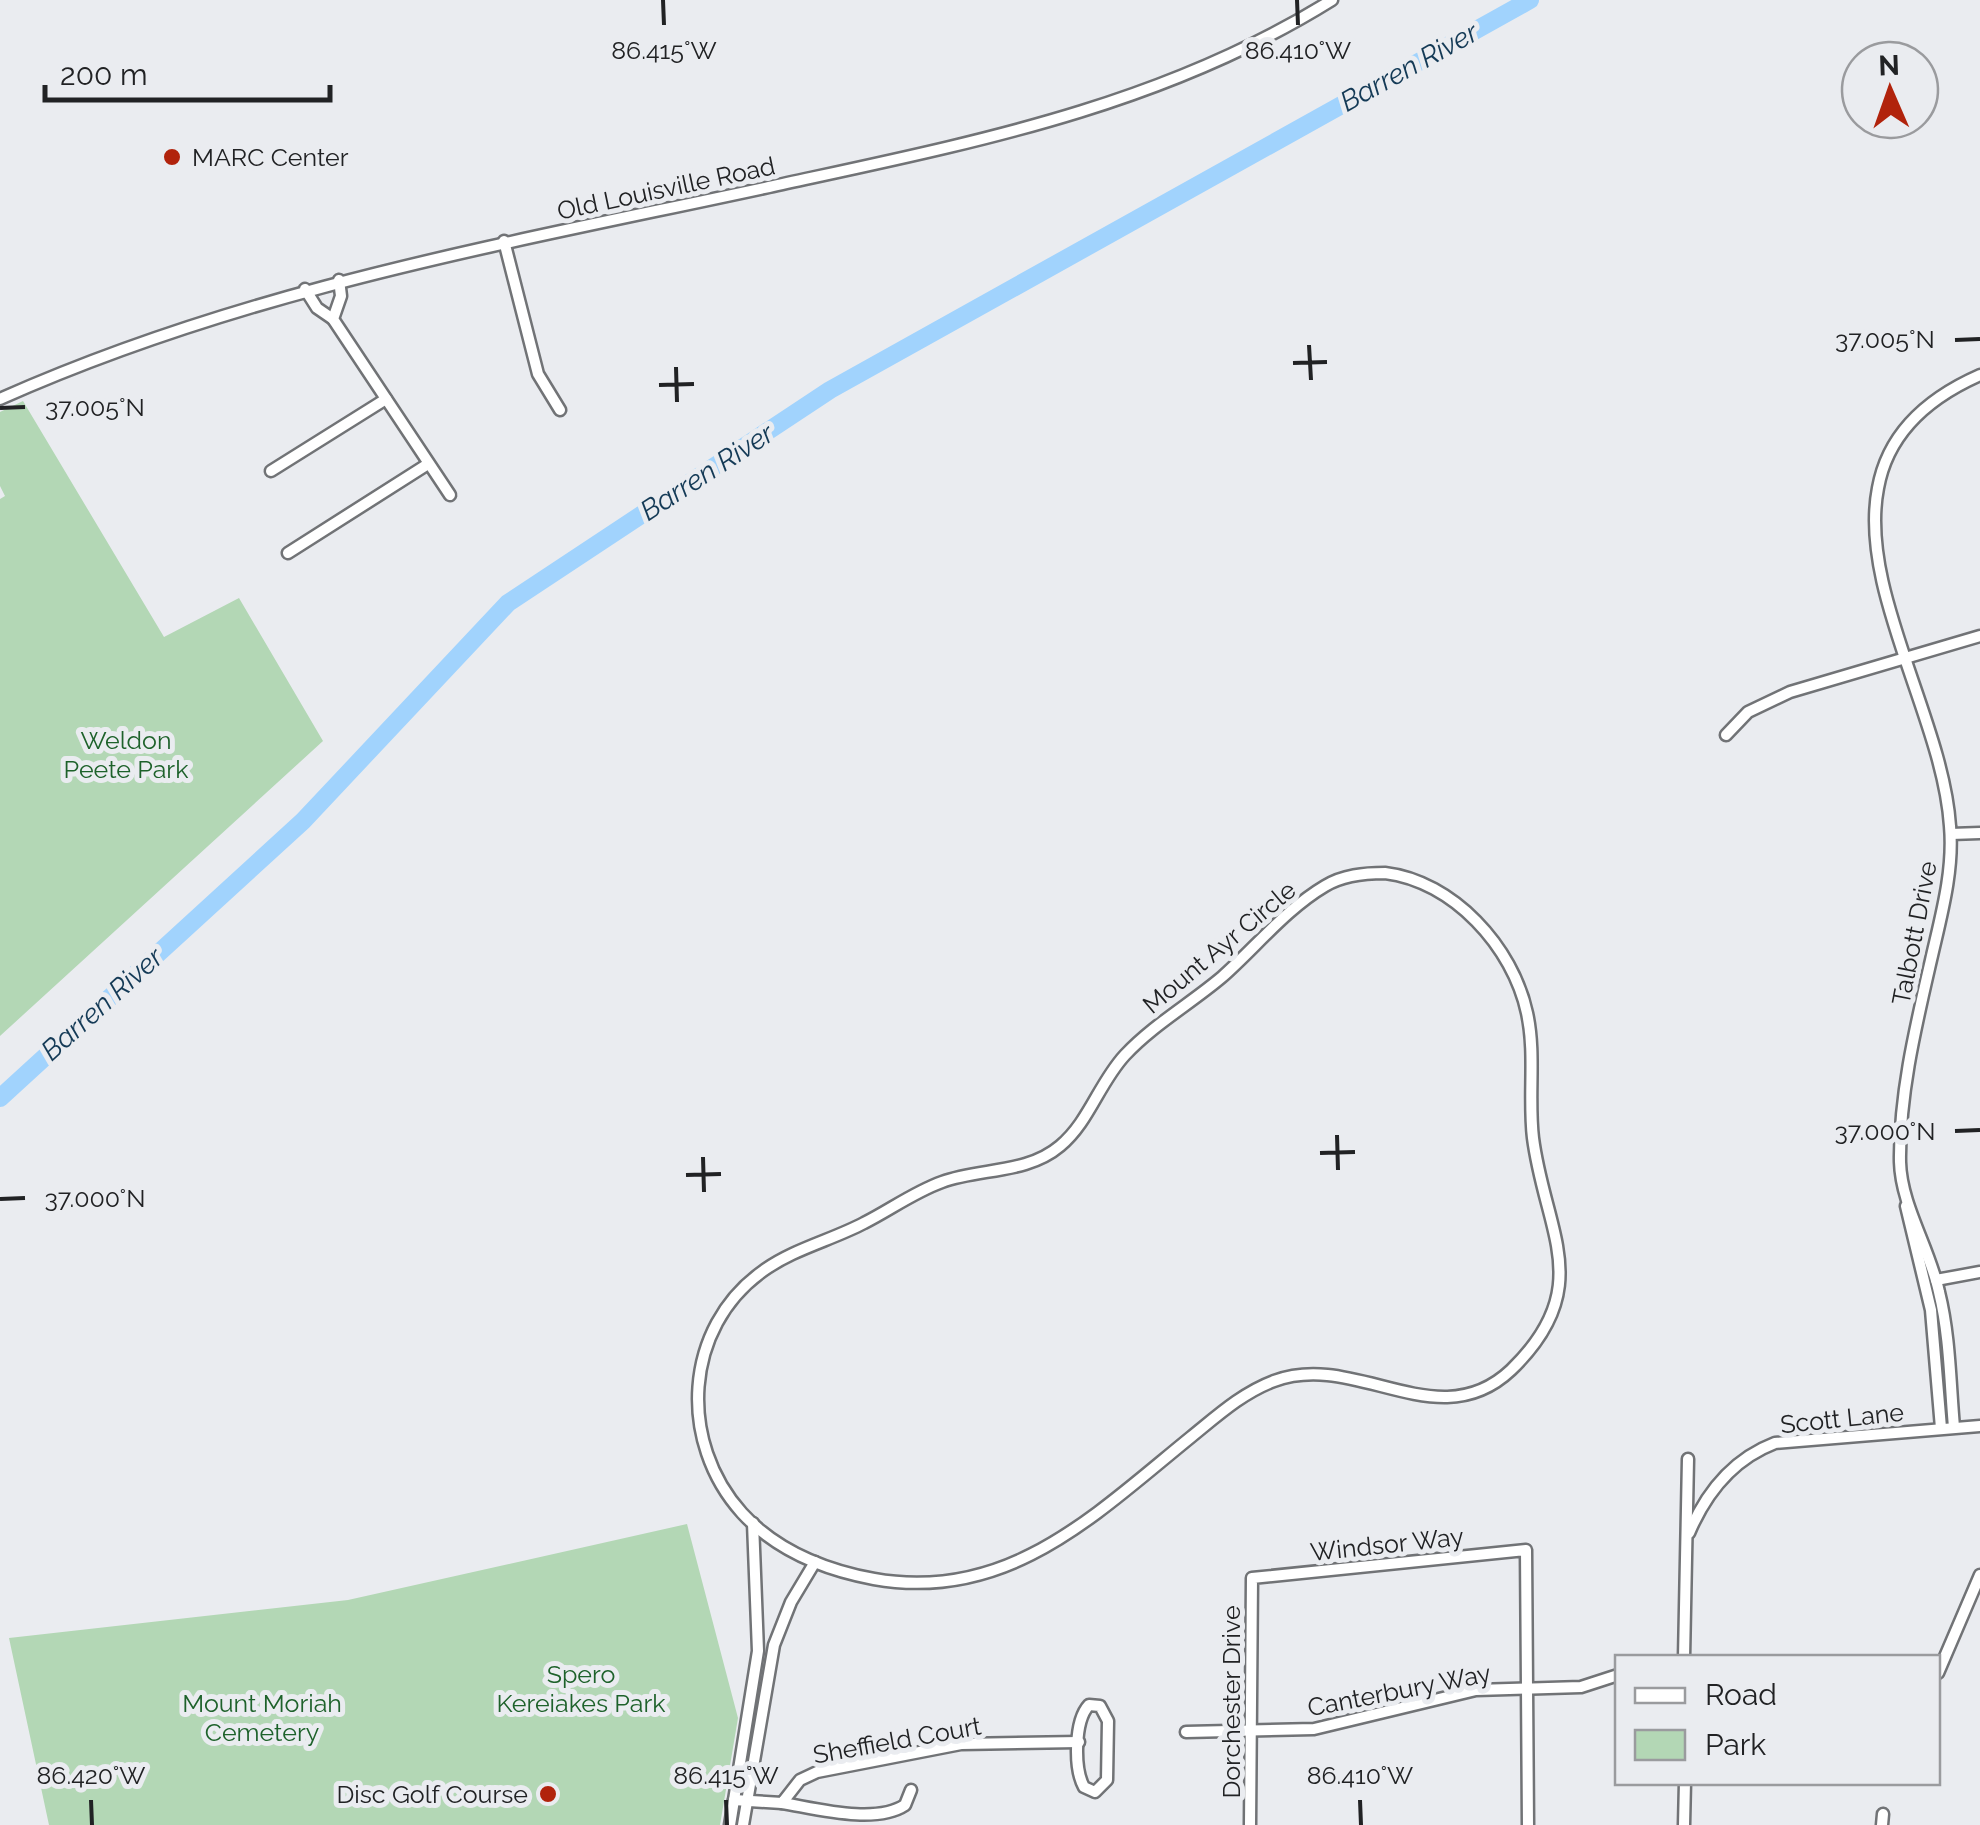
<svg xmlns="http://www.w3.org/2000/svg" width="1980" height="1825" font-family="Raleway,sans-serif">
<rect width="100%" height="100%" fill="#eaecf0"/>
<g fill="#b3d7b5">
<path d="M23 401 164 637 239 598 323 741 0 1036V499L5 496 0 486V412Z"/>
<path d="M687 1524 738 1718 720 1825H49L9 1638 348 1600Z"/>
</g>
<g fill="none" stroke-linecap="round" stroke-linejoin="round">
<path stroke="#a1d3fd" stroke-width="18" d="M0 1098 303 821 508 603 830 390 1530 0"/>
<g stroke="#717376" stroke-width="15">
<g id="minor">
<path d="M504 241 538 374 560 410"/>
<path d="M339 280 341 296 333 319 450 495"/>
<path d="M305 289 317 308 333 319"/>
<path d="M0 399C249 288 505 244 769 187 966 144 1159 108 1332 0"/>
<path d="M271 471 386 399"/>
<path d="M288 553 428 464"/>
<path d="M1726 735 1748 712 1790 692 1980 636"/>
<path d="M1951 834 1980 833"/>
<path d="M1385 873C1453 881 1513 947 1527 1013 1536 1054 1528 1097 1533 1138 1545 1232 1597 1287 1511 1370 1438 1439 1356 1350 1274 1381 1242 1393 1217 1416 1191 1437 1096 1514 1008 1603 874 1579 825 1570 776 1550 742 1513 678 1442 683 1328 763 1271 793 1249 832 1240 864 1223 890 1210 914 1192 942 1182 980 1168 1027 1174 1060 1146 1089 1122 1099 1083 1125 1055 1153 1025 1190 1004 1222 977 1255 948 1286 909 1325 886 1343 875 1364 873 1385 873Z"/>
<path d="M1906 1206 1931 1310 1941 1428"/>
<path d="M1936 1280 1980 1272"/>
<path d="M1954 1427C1950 1383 1950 1336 1939 1292 1930 1249 1901 1205 1900 1162 1899 1095 1916 1025 1931 960 1941 916 1954 871 1950 826 1943 719 1858 590 1878 488 1888 432 1930 397 1980 375"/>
<path d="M1689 1533C1706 1493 1733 1459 1775 1443L1980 1426"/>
<path d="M1684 1658 1688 1459"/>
<path d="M1938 1673 1980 1575"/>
<path d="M1089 1705 1100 1706 1108 1721 1107 1780 1095 1792 1084 1787C1074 1769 1074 1721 1089 1705Z"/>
<path d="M1186 1732 1314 1729 1476 1690 1581 1687 1618 1675"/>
<path d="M734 1800 782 1803 800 1780 817 1772 961 1744 1079 1742"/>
<path d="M782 1803C814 1808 875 1825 905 1805L911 1790"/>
<path d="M730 1825 758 1651 753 1523"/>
<path d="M743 1825 774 1645 791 1602 815 1562"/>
<path d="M1250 1825 1252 1578 1526 1550 1528 1825"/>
<path d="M1684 1825 1685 1782"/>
<path d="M1882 1825 1883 1814"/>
</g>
</g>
<use href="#minor" stroke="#fff" stroke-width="10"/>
</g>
<path fill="none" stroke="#212224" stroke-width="4" d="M663 0 664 25M1297 0 1298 25M1955 340 1980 339M1309 345 1311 380M1293 363 1327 362M676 367 677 402M659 385 694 384M0 408 25 407M1955 1131 1980 1130M1337 1135 1338 1170M1320 1153 1355 1152M703 1157 704 1192M686 1175 721 1174M0 1199 25 1198M91 1800 92 1825M726 1800 727 1825M1360 1800 1361 1825"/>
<g fill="#b1230c" stroke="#eaecf0" stroke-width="4">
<circle cx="172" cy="157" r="10"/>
<circle cx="548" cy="1794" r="10"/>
</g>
<g text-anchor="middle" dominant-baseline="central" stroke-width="10" stroke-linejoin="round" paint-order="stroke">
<g font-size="25" fill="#212224" stroke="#eaecf0" text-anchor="start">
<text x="192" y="157">MARC Center</text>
<text x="528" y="1794" text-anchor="end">Disc Golf Course</text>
</g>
<g font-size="25" fill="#212224" stroke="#eaecf0">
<text transform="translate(666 188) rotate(-12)">Old Louisville Road</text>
<text transform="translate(1914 933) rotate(-79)">Talbott Drive</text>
<text transform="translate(1219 947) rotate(-40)">Mount Ayr Circle</text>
<text transform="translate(1842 1418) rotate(-6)">Scott Lane</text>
<text transform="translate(1387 1544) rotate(-6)">Windsor Way</text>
<text transform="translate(1399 1690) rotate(-11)">Canterbury Way</text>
<text transform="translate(1231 1702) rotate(-90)">Dorchester Drive</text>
<text transform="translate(897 1740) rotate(-10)">Sheffield Court</text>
</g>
<g font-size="25" fill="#1e622b" stroke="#eaecf0">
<text x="126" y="740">Weldon<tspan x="126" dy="29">Peete Park</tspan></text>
<text x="581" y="1674">Spero<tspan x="581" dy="29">Kereiakes Park</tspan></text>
<text x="262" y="1703">Mount Moriah<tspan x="262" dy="29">Cemetery</tspan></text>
</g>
<g font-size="28" font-style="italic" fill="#143a56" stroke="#eaecf0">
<text transform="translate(1409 67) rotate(-29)">Barren River</text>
<text transform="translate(707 472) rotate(-33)">Barren River</text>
<text transform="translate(102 1004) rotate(-42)">Barren River</text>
</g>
</g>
<g font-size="25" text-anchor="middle" fill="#212224" stroke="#eaecf0" stroke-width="10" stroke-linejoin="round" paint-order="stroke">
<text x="664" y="59">86.415°W</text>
<text x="1298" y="59">86.410°W</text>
<text x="1885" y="348">37.005°N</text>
<text x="95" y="416">37.005°N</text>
<text x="1885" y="1140">37.000°N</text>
<text x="95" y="1207">37.000°N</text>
<text x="91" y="1784">86.420°W</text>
<text x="726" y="1784">86.415°W</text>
<text x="1360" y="1784">86.410°W</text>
</g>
<rect x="1615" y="1655" width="325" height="130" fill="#eaecf0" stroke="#9a9b9e" stroke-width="2.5"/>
<rect x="1635" y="1688" width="50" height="15" fill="#ffffff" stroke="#9a9b9e" stroke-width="2.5"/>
<text x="1705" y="1705" font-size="30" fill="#212224">Road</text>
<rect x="1635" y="1730" width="50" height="30" fill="#b3d7b5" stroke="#9a9b9e" stroke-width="2.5"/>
<text x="1705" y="1755" font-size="30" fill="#212224">Park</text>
<g transform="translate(1890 90) rotate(358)"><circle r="48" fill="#eaecf0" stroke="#9a9b9e" stroke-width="2.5"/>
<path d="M0-8L18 38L0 25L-18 38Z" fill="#b1230c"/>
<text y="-15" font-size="28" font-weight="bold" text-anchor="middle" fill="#212224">N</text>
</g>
<path d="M45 85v15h285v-15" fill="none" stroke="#212224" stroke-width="5"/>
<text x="60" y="85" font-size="30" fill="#212224" stroke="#eaecf0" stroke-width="8" paint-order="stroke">200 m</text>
</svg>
